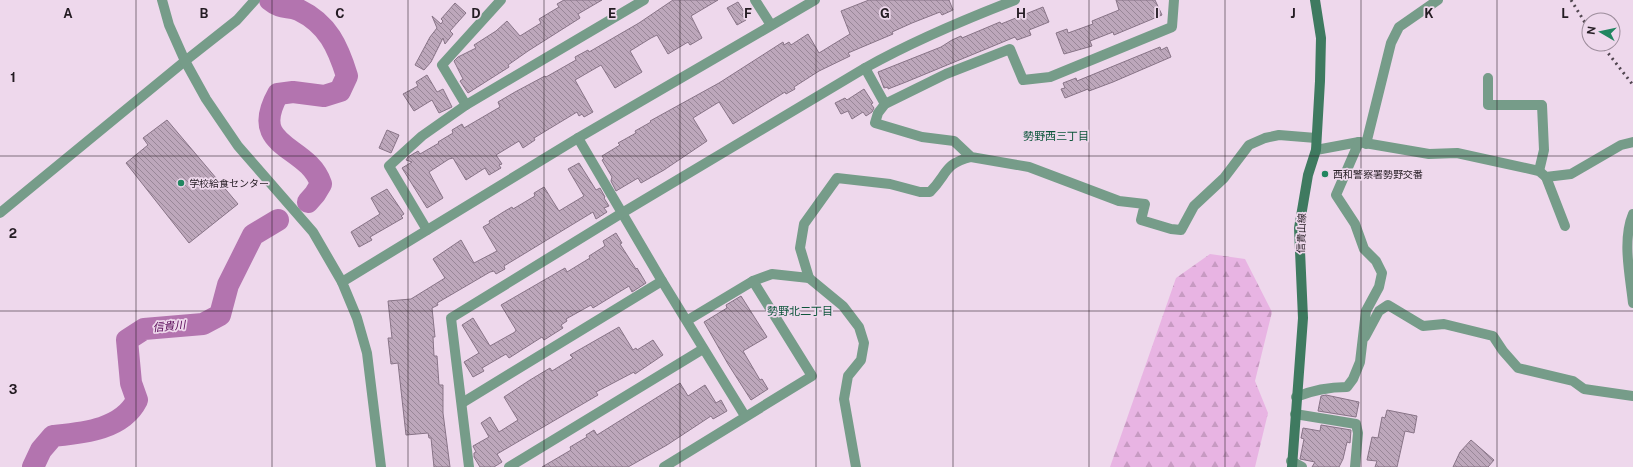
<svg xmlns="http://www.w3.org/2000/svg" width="1633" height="467" font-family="'Public Sans','Noto Sans JP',sans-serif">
<defs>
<pattern id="forest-firs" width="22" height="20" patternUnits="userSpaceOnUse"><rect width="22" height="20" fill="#e8b4e3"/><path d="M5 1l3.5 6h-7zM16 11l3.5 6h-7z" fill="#c79ac2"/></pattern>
<pattern id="building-back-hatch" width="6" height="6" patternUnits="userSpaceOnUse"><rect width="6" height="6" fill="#bda7bb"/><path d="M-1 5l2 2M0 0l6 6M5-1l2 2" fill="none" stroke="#998798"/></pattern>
</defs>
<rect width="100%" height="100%" fill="#eed8ec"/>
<path fill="url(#forest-firs)" d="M1210 254 1245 259 1272 312 1255 381 1268 413 1255 467H1110L1176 278Z"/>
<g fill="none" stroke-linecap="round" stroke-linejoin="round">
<g stroke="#b374af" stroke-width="22">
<path d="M270 0C282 10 287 5 299 10 328 24 338 47 347 76L340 91 324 96 293 92 278 94C247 149 308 144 321 184L315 194 308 202"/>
<path d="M33 467 41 450 53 436C82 433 122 430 137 400L131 383 127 340 144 329 203 324 220 315 228 285 253 235 278 220"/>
</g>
</g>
<g fill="url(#building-back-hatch)" stroke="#887487">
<path d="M564 0H602L578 14 580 18 528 51 508 65 509 67 468 93 460 81 463 79 454 61 458 57 476 48 474 45 496 31 507 21 520 36 541 23 539 19 559 7 557 4Z"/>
<path d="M673 0H718L691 16 702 38 690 45 688 42 668 54 657 35 651 38 630 51 642 72 615 88 601 65 575 80 593 112 584 117 582 114 579 116 577 112 534 138 535 140 523 148 519 141 496 155 502 164 499 165 501 168 489 175 485 168 466 180 453 158 449 159 429 172 443 198 427 208 402 168 412 162 406 160 408 157 418 151 420 154 439 143 438 142 453 133 452 130 462 124 464 128 500 107 498 102 515 92 545 76 546 77 576 60 575 57 588 50 589 52 639 23Z"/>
<path d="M869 0H949L953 10 942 15 940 12 912 23 892 32 893 34 848 53 850 56 819 71 794 87 795 89 786 94 785 92 733 124 719 102 693 118 707 141 664 170 641 183 638 178 616 191 611 181 612 177 602 160 604 159 602 156 620 145 618 143 636 133 635 131 651 122 650 121 719 83 783 42 784 45 789 42 791 45 808 34 819 53 850 34 841 11Z"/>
<path d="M1116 0H1155L1162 15 1114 35 1113 32 1090 41 1092 46 1064 54 1056 33 1067 29 1068 33 1093 24 1092 21 1119 10Z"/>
<path d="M738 2 745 13 742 14 746 20 737 25 727 8Z"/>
<path d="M455 3 466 13 450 31 453 34 445 44 443 38 431 62 424 70 415 65 430 37 437 28 432 16 441 24 443 21 441 19Z"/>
<path d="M1043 7 1049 22 1029 30 1031 35 1017 40 1015 37 906 82 888 89V87L884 88 878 72 941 47 952 40 961 36 962 38 1000 22 1001 24Z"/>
<path d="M1160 47 1161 50 1167 47 1171 57 1113 82 1089 91 1088 89 1065 98 1061 89 1065 88 1063 83 1076 78 1077 81Z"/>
<path d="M427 75 437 92 443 89 452 107 439 113 432 100 414 111 403 94 418 86 416 82Z"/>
<path d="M864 89 873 103 871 104 874 108 872 112 866 116 863 112 852 119 848 111 841 114 835 103 845 98 847 100Z"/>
<path d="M167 120 238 204 189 243 126 163 148 145 143 138Z"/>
<path d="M387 130 399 135 391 153 379 148Z"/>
<path d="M579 163 596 190 600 188 605 197 604 198 609 206 604 208 607 212 596 219 593 212 504 266 505 269 496 274 494 271 490 272 437 303 438 305 432 308 435 337H433L434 356H437L439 385H443V413L450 467H434L431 438H429L428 433 406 435 398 363 391 364 388 338H392L388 301 411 299 445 278 433 259 461 240 474 263 497 251 483 227 490 223 489 221 505 211 512 207 513 209 535 196 534 193 544 187 559 211 584 196 568 169Z"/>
<path d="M387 189 404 214 401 216 403 218 370 237 372 240 359 247 351 232 380 214 371 198Z"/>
<path d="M616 233 622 243 620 244 636 269 637 268 646 283 632 292 629 286 593 308 591 305 566 319 567 321 561 325 563 328 544 340 542 337 509 358 506 354 482 368 484 371 473 377 464 362 479 353 462 325 473 318 490 346 515 332 516 330 501 305 565 268 567 272 590 258 589 256 605 246 603 241Z"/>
<path d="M741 296 767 337 743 351 760 380 762 379 768 389 751 400 728 364 704 322 727 308 726 305Z"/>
<path d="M619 327 633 350 636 348 637 350 653 340 663 355 635 374 634 372 596 392 598 395 497 454 502 462 494 467H480L474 457V453L476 452 473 446 489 437 481 423 490 417 499 432 518 420 504 397 530 380 550 368 552 371 573 358 570 355Z"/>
<path d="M680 383 688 396 705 385 716 403 721 400 727 411 713 419 711 416 667 445 628 467H542L571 450 570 447 587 437 586 435 594 430 597 435Z"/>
<path d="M1326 395 1359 402 1356 417 1318 411 1321 396Z"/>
<path d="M1387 410 1417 416 1414 433 1405 431 1397 467H1375L1377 461 1367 460 1372 437 1378 438 1382 417 1385 418Z"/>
<path d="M1321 425 1351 430 1350 443 1347 442 1343 459 1339 467H1312L1315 462 1300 459 1304 439 1301 438 1303 428 1320 431Z"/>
<path d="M1471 440 1494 460 1488 467H1453L1460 452Z"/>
</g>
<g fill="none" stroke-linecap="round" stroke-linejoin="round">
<g stroke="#769c89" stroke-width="10">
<path d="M755 0 771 25"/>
<path d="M1174 0 1172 27 1050 77 1023 80 1010 49 946 74 885 104 878 113 875 123 922 137 954 141 971 157 1029 167 1119 201 1145 204 1141 220 1171 229 1181 230 1194 206 1224 178 1249 145 1265 138 1279 135 1316 138"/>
<path d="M865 68 885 104"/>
<path d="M1488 78V105H1542L1544 150 1539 171"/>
<path d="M466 105 442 65 501 0"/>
<path d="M578 138 662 281 745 416"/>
<path d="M1366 144 1391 43 1399 27 1438 0"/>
<path d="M1316 150 1359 142 1429 154 1457 153 1539 171 1546 177 1571 174 1621 145 1633 142"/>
<path d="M1546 177 1565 226"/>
<path d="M0 213 185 61 237 20 255 0"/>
<path d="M1633 214C1622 240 1630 275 1633 303"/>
<path d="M427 230 389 166 422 136 466 105 644 0"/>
<path d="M809 278 800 248 804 224 837 178 890 184 920 192H930C948 174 943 164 971 157"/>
<path d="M688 320 753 281 772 274 809 278 843 306 859 327 864 343 861 360 848 376 844 399 856 467"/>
<path d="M1365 337 1379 311 1388 305 1423 326 1444 324 1493 336 1503 351 1518 368 1573 381 1584 389 1633 396"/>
<path d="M1296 397C1313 390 1328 387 1347 387L1353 379 1360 362 1366 311 1379 287 1382 273 1376 261 1364 249 1355 224 1336 195 1359 142"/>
<path d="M462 403 662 281"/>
<path d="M1295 414 1356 424 1358 433 1355 467"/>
<path d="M1291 461 1302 467"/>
<path d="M469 467 451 318 622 213 865 68C913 41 963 20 1015 0"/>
<path d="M509 467 703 349"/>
<path d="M664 467 812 376 753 281"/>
</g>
<g stroke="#769c89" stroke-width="10">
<path d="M162 0 169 25 185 61 206 99 238 146 313 232 342 282"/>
<path d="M381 467 367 353 357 318 342 282 578 138 815 0"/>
</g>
<path stroke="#3f7a60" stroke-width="10" d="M1292 467 1303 318 1299 228 1308 175 1316 150 1320 81 1321 38 1315 0"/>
<g stroke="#50454f" stroke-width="3" stroke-dasharray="2 4" stroke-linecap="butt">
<path d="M1571 0 1589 29"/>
<path d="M1601 44 1633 85"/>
</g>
</g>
<path fill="none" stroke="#241c23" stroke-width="1" stroke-opacity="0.55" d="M136 0V467M272 0V467M408 0V467M544 0V467M680 0V467M816 0V467M953 0V467M1089 0V467M1225 0V467M1361 0V467M1497 0V467M0 156H1633M0 311H1633"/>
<g fill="#218660" stroke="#eed8ec" stroke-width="1.5">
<circle cx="1325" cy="174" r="4"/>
<circle cx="181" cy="183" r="4"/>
</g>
<g text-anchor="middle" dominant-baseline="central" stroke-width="3.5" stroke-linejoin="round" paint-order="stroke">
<g font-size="10" fill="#241c23" stroke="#eed8ec" text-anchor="start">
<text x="1333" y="174">西和警察署勢野交番</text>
<text x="189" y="183">学校給食センター</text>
</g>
<g font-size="10" fill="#241c23" stroke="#eed8ec">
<text transform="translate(1301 233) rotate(-88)">信貴山線</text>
</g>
<g font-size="11" fill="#0d553b" stroke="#eed8ec">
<text x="1056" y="136">勢野西三丁目</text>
<text x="800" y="311">勢野北二丁目</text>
</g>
<g font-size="11" font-style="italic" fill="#540353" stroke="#eed8ec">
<text transform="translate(169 326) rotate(-5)">信貴川</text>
</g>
</g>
<g font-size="13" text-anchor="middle" font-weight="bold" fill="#241c23" stroke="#eed8ec" stroke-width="3.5" stroke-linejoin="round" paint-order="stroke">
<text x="68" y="18">A</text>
<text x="204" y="18">B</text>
<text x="340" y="18">C</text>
<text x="476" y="18">D</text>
<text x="612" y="18">E</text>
<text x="748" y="18">F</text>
<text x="885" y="18">G</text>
<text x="1021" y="18">H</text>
<text x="1157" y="18">I</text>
<text x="1293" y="18">J</text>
<text x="1429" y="18">K</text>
<text x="1565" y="18">L</text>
<text x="13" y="82">1</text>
<text x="13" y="238">2</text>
<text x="13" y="394">3</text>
</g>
<g transform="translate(1601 32) rotate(279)"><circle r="19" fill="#eed8ec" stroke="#9d8d9c"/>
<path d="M0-3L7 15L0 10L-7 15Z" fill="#218660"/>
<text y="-6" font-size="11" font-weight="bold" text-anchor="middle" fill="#241c23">N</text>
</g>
</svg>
